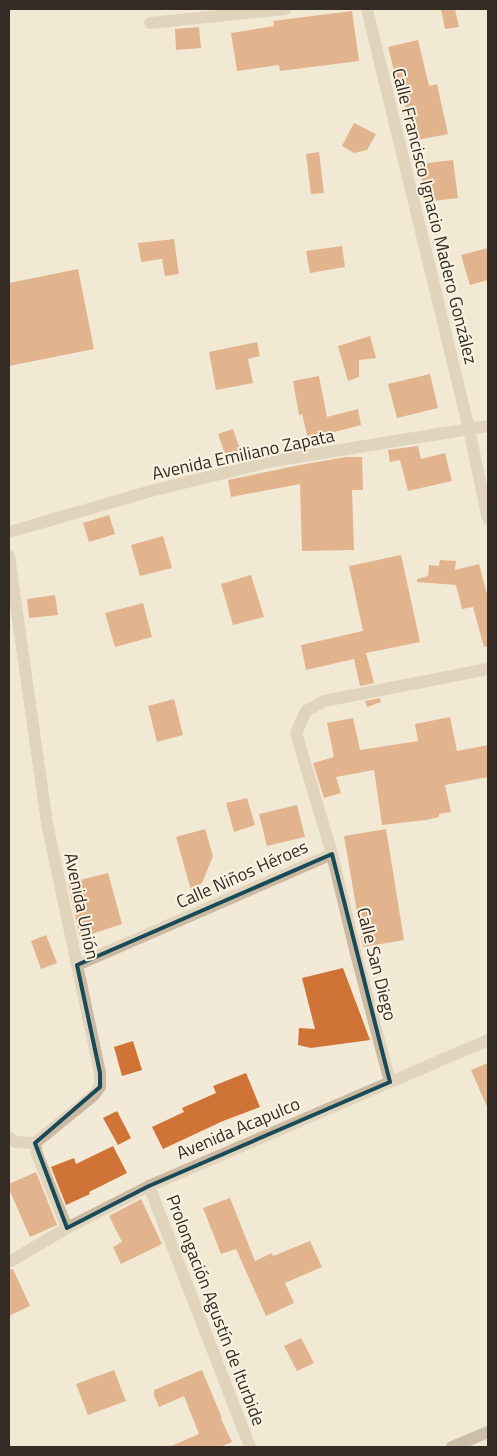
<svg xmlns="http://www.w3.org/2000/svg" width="497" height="1456" font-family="'Titillium Web',sans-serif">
<rect width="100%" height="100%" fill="#f2e9d6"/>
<g fill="#cf7337">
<path d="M441 9H455L459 27 445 29Z"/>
<path d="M352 11 359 61 280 71 279 65 237 71 231 33 274 26 273 21Z"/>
<path d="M199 27 201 48 176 50 175 29Z"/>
<path d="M418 40 429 86 437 84 448 134 412 141 400 82 397 83 388 47Z"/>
<path d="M354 123 376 134 367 150 354 153 342 146Z"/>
<path d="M319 152 324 193 311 194 306 154Z"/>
<path d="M453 160 458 198 424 202 420 164Z"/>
<path d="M174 239 179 274 165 276 162 259 141 262 138 243Z"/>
<path d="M342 246 345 267 310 273 306 251Z"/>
<path d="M488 248V280L470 285 461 255Z"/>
<path d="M78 269 94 349 9 366V283Z"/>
<path d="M370 336 376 358 359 360V377L348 381 338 346Z"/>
<path d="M257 342 260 356 248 359 253 383 216 390 209 352Z"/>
<path d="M430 374 438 408 397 418 388 384Z"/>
<path d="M319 376 327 417 358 409 361 425 308 439 302 414 299 415 293 381Z"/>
<path d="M233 429 241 452 226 457 218 434Z"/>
<path d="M418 446 421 459 445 453 452 481 408 491 400 460 390 462 388 450Z"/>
<path d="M346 457H362L363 490H352L354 550 302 551 300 484 231 497 228 480 300 465Z"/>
<path d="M109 515 115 534 89 542 83 523Z"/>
<path d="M163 536 172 568 140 576 131 545Z"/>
<path d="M401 555 420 642 366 653 374 683 360 686 354 659 306 670 301 645 363 631 349 566Z"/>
<path d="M440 560 456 561 455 570 479 564 488 598V646L484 647 473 607 462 609 456 585 417 582V579L428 576 429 565 439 566Z"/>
<path d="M251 575 264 617 233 625 221 584Z"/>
<path d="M55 595 58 615 29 618 27 599Z"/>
<path d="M143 603 152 637 115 647 105 613Z"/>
<path d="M380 698 381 702 367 707 365 701Z"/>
<path d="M174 699 183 735 157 742 148 706Z"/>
<path d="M450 717 457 751 488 745V777L445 785 451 812 439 814V817L426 820 382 825 374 770 336 777 341 793 324 798 313 763 334 757 327 723 353 718 360 750 418 741 415 724Z"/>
<path d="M247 798 255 825 234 832 226 803Z"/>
<path d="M297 805 305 837 267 846 259 814Z"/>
<path d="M205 829 213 856 202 883 191 890 176 837Z"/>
<path d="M386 829 404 940 363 947 344 836Z"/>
<path d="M108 873 122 924 80 938 68 883Z"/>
<path d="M46 935 57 963 41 969 31 941Z"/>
<path d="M343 968 370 1040 311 1048 298 1045 299 1028 315 1029 302 978Z"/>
<path d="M133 1041 142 1070 122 1076 114 1047Z"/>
<path d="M488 1063V1109L471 1070Z"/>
<path d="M246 1073 260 1107 223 1121 163 1149 152 1127 184 1112 182 1108 216 1093 213 1086Z"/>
<path d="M117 1111 131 1138 118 1145 103 1118Z"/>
<path d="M113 1146 127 1173 89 1192 90 1194 66 1205 51 1167 74 1158 76 1164Z"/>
<path d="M36 1172 57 1225 30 1237 9 1189V1184Z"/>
<path d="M230 1198 255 1261 272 1253 273 1256 310 1241 322 1267 285 1283 294 1303 266 1316 236 1249 221 1254 203 1208Z"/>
<path d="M141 1199 162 1244 121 1264 113 1247 122 1242 109 1216Z"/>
<path d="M13 1269 30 1306 9 1316V1270Z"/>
<path d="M301 1338 314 1363 297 1371 284 1346Z"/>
<path d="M114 1370 126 1401 88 1415 76 1384Z"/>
<path d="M202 1370 222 1418 221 1419 232 1442 220 1447H169L199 1434 184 1396 159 1407 154 1395V1390Z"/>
</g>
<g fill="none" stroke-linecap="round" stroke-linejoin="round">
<g stroke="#cbbaa1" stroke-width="12">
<path d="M367 9 469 429 488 426"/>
<path d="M150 23 285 9"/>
<path d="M9 556 47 823 100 1073V1087L94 1095 35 1143"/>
<path d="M77 965 332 854"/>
<path d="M390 1082 356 954 332 854 296 733 306 711 324 701 488 669"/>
<path d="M9 1137 15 1142 35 1143"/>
<path d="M35 1143 37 1154 67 1228"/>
<path d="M149 1186 250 1447"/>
</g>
<g stroke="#cbbaa1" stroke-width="12">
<path d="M9 532 151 491 273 461 469 429 488 519"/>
<path d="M9 1262 67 1228 149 1186 488 1040"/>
</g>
<path stroke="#9e8973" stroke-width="12" d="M452 1447 488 1432"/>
</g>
<path d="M0 0H497V1456H0ZM332 854 390 1082 149 1186 67 1228 35 1143 100 1087V1073L77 965Z" fill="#f2e9d6" fill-opacity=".55" fill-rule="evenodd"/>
<path fill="none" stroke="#184a58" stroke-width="4" stroke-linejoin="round" d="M332 854 390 1082 149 1186 67 1228 35 1143 100 1087V1073L77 965Z"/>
<g text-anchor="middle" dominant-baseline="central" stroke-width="4" stroke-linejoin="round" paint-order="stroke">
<g font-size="18" fill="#342c24" stroke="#faf3e2">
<text transform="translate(435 216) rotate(76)">Calle Francisco Ignacio Madero González</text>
<text transform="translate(243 454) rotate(-12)">Avenida Emiliano Zapata</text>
<text transform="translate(242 874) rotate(-24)">Calle Niños Héroes</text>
<text transform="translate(82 906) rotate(78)">Avenida Unión</text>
<text transform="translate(377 964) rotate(76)">Calle San Diego</text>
<text transform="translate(238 1128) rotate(-23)">Avenida Acapulco</text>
<text transform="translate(216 1310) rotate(69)">Prolongación Agustín de Iturbide</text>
</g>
</g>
<rect width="497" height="1456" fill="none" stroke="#342c24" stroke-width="20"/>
</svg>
